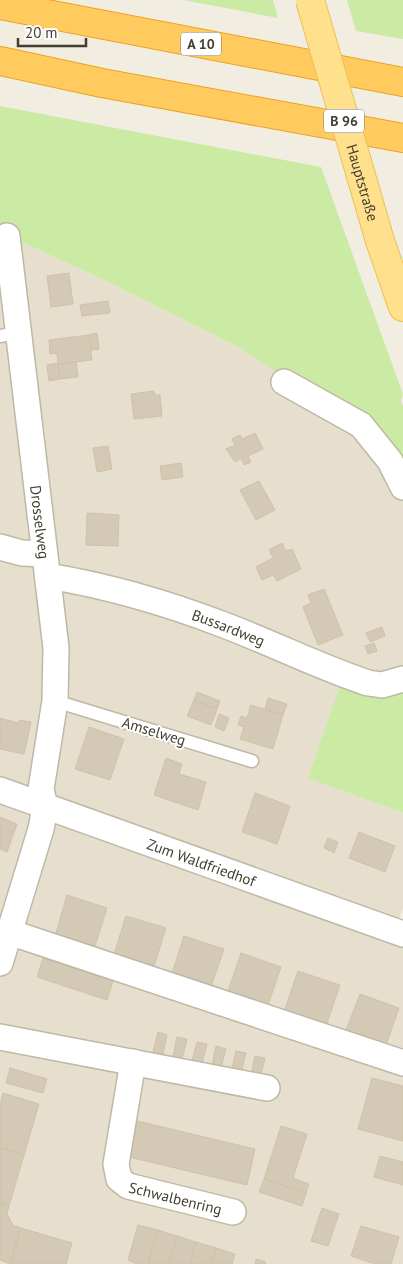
<svg xmlns="http://www.w3.org/2000/svg" width="403" height="1264" font-family="'PT Sans',sans-serif">
<rect width="100%" height="100%" fill="#f2ede1"/>
<path fill="#e7dfce" d="M0 232 102 279 240 348 286 379 353 415 403 479V676L309 778 403 813V908L393 933 403 936V1264H0Z"/>
<g fill="#cbeba5">
<path d="M183 0H273L278 18Z"/>
<path d="M347 0H403V39L356 31Z"/>
<path d="M0 106 321 167 403 394 401 401 403 406V479L393 460 286 379 240 348 102 279 0 232Z"/>
<path d="M343 677 403 681V813L308 778Z"/>
</g>
<g fill="#d4c9b5" stroke="#d0c1a8">
<path d="M69 273 73 304 51 307 47 276Z"/>
<path d="M108 301 110 313 82 316 80 305Z"/>
<path d="M97 333 99 349 91 350 89 335Z"/>
<path d="M89 335 92 360 58 364 57 353 50 354 49 340Z"/>
<path d="M76 362 78 377 60 379 58 364Z"/>
<path d="M58 363 60 379 49 381 47 365Z"/>
<path d="M154 391 155 395H160L162 416 134 419 131 394Z"/>
<path d="M255 433 263 449 248 456 251 462 244 465 241 458 235 462 226 449 235 445 232 439 240 435 242 439Z"/>
<path d="M108 446 112 469 97 472 93 448Z"/>
<path d="M181 463 183 477 162 480 160 466Z"/>
<path d="M259 481 275 510 256 520 240 490Z"/>
<path d="M87 513 119 515 118 546 86 545Z"/>
<path d="M282 543 286 551 292 549 301 569 277 581 273 575 262 580 256 567 273 558 269 550Z"/>
<path d="M324 589 343 635 318 645 303 607 311 603 308 595Z"/>
<path d="M382 627 385 636 370 642 366 633Z"/>
<path d="M374 643 377 651 368 654 365 646Z"/>
<path d="M197 692 220 701 217 709 194 700Z"/>
<path d="M268 698 287 704 283 715 265 709Z"/>
<path d="M194 700 217 709 211 725 187 716Z"/>
<path d="M251 705 283 715 273 749 240 739 244 727 238 725 241 716 247 718Z"/>
<path d="M219 714 229 718 224 731 215 727Z"/>
<path d="M0 718 18 723 19 720 31 722 24 754 0 749Z"/>
<path d="M89 727 124 739 110 780 75 769Z"/>
<path d="M166 758 182 764 179 774 206 782 198 810 154 795Z"/>
<path d="M255 793 290 806 277 844 242 832Z"/>
<path d="M0 817 17 824 7 852 0 849Z"/>
<path d="M359 832 395 846 385 872 349 858Z"/>
<path d="M328 838 338 842 334 853 324 848Z"/>
<path d="M67 895 107 908 94 949 55 936Z"/>
<path d="M126 916 166 928 153 969 113 957Z"/>
<path d="M184 936 224 949 210 990 171 977Z"/>
<path d="M241 953 281 967 267 1008 227 994Z"/>
<path d="M43 958 113 981 107 1000 37 977Z"/>
<path d="M298 971 340 985 325 1029 283 1015Z"/>
<path d="M360 994 399 1008 385 1048 345 1033Z"/>
<path d="M158 1032 167 1035 163 1054 153 1052Z"/>
<path d="M177 1037 187 1039 182 1059 173 1056Z"/>
<path d="M197 1042 207 1044 202 1064 192 1061Z"/>
<path d="M216 1046 226 1049 221 1068 212 1066Z"/>
<path d="M236 1051 246 1053 241 1073 231 1071Z"/>
<path d="M255 1056 265 1058 260 1078 251 1075Z"/>
<path d="M10 1068 47 1079 43 1093 6 1083Z"/>
<path d="M372 1078 403 1086V1141L358 1129Z"/>
<path d="M3 1093 39 1104 24 1155 0 1148V1105Z"/>
<path d="M137 1121 255 1149 247 1185 129 1157Z"/>
<path d="M281 1126 307 1134 293 1178 309 1184 306 1193 264 1179Z"/>
<path d="M0 1148 24 1155 9 1206 0 1203Z"/>
<path d="M380 1156 403 1162V1185L374 1177Z"/>
<path d="M264 1179 306 1193 302 1206 259 1192Z"/>
<path d="M0 1203 9 1206 7 1214 13 1225 21 1228 10 1264 0 1260Z"/>
<path d="M322 1208 339 1214 328 1246 311 1241Z"/>
<path d="M138 1225 158 1230 148 1264H137L128 1260Z"/>
<path d="M361 1226 399 1237 391 1264H375L351 1256Z"/>
<path d="M21 1228 72 1243 66 1264H10Z"/>
<path d="M158 1230 177 1236 169 1264H148Z"/>
<path d="M177 1236 196 1242 190 1264H169Z"/>
<path d="M196 1242 216 1248 211 1264H190Z"/>
<path d="M216 1248 235 1254 232 1264H211Z"/>
<path d="M256 1259 266 1262 265 1264H255Z"/>
</g>
<g fill="none" stroke-linecap="round" stroke-linejoin="round">
<g stroke="#c0b8a6" stroke-width="15">
<g id="lane">
<path d="M0 336 17 333"/>
<path d="M55 701 252 761"/>
</g>
</g>
<g stroke="#c0b8a6" stroke-width="28">
<g id="street">
<path d="M284 382 361 425 390 461 403 487"/>
<path d="M0 547 22 553 44 554"/>
<path id="s1" d="M48 576C108 586 167 603 224 625 272 643 319 667 368 683L382 685 403 679"/>
<path id="s2" d="M0 790 403 934"/>
<path d="M9 932 403 1063"/>
<path d="M0 963 41 829 45 807 41 789 55 701 56 648 7 236"/>
<path d="M0 1037 267 1088"/>
<path id="s3" d="M133 1062 116 1164 119 1179 128 1186 233 1212"/>
</g>
</g>
<g stroke="#edc054" stroke-width="30">
<path id="primary" d="M380 241 403 307"/>
</g>
<g stroke="#eaa323" stroke-width="30">
<g id="highway">
<path d="M0 5 403 82"/>
<path d="M0 61 102 83 403 138"/>
</g>
</g>
<use href="#lane" stroke="#fff" stroke-width="12"/>
<use href="#street" stroke="#fff" stroke-width="25"/>
<use href="#primary" stroke="#ffe08d" stroke-width="28"/>
<use href="#highway" stroke="#ffcb5f" stroke-width="28"/>
<g stroke="#edc054" stroke-width="30" stroke-linecap="butt">
<g id="primary-bridge">
<path id="s4" d="M310 0 380 241"/>
</g>
</g>
<use href="#primary-bridge" stroke="#ffe08d" stroke-width="28"/>
</g>
<g text-anchor="middle" dominant-baseline="central" stroke-width="4" stroke-linejoin="round" paint-order="stroke">
<g fill="#fff" stroke="#7b776f" stroke-width="1">
<rect x="181" y="32.5" width="40" height="23" rx="4"/>
<rect x="324" y="109.5" width="40" height="23" rx="4"/>
</g>
<g font-size="14" font-weight="bold" fill="#433d31">
<text x="201" y="44">A 10</text>
<text x="344" y="121">B 96</text>
</g>
<g font-size="15" fill="#433d31" stroke="#fff">
<text stroke="none"><textPath href="#s4" startOffset="190">Hauptstraße</textPath></text>
<text transform="translate(40 522) rotate(83)">Drosselweg</text>
<text stroke="none"><textPath href="#s1" startOffset="188">Bussardweg</textPath></text>
<text transform="translate(154 731) rotate(17)">Amselweg</text>
<text stroke="none"><textPath href="#s2" startOffset="214">Zum Waldfriedhof</textPath></text>
<text stroke="none"><textPath href="#s3" startOffset="179">Schwalbenring</textPath></text>
</g>
</g>
<path d="M18 38v8h68v-8" fill="none" stroke="#433d31" stroke-width="2.5"/>
<text x="25" y="38" font-size="15" fill="#433d31" stroke="#ffffff" stroke-width="4" paint-order="stroke">20 m</text>
</svg>
